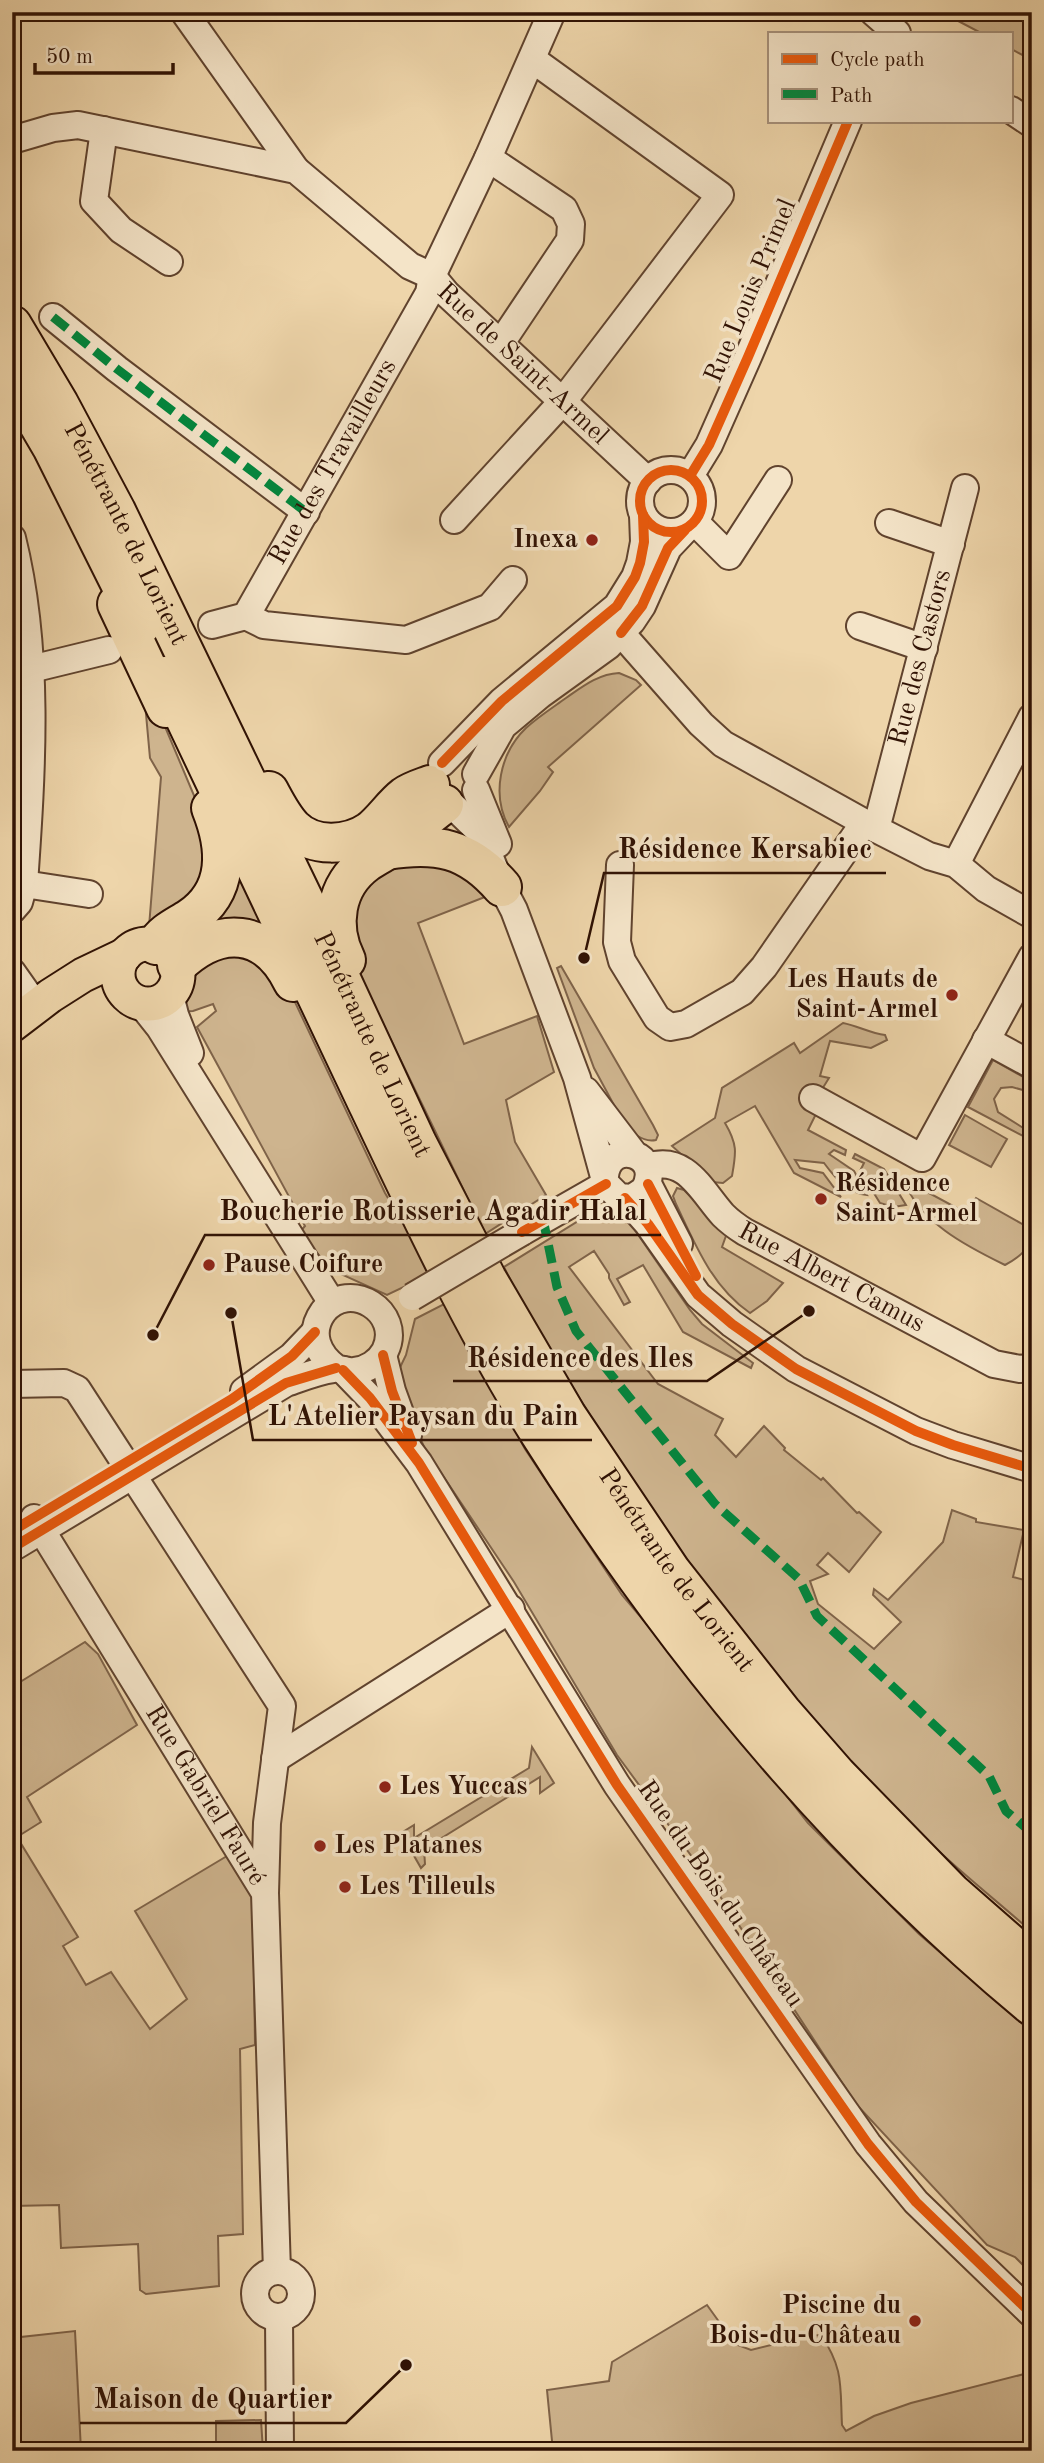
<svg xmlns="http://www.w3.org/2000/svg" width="1044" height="2463" font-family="'Old Standard TT',serif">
<rect width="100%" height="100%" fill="#eed5aa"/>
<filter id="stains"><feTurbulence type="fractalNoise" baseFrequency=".00286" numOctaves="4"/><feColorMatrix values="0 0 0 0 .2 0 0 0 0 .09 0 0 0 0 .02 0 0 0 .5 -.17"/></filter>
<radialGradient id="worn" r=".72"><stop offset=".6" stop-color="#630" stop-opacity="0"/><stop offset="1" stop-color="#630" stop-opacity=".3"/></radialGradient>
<g fill="#ceb48e" stroke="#7f6349" stroke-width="2">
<path d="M941 12H1032V60L1011 49V33H981Z"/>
<path d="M619 673 636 680 641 685 548 767 553 772 540 791 509 827C491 795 500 753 526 728 538 717 552 708 566 698 582 687 598 674 619 673Z"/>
<path d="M150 691 206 824 209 881 149 927 161 777 150 758 144 692Z"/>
<path d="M232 841 280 943 216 931 209 916Z"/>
<path d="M424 853 490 895 418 923 464 1044 537 1016 554 1072 506 1100 515 1142 546 1195 485 1234 358 972 348 898 359 881Z"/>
<path d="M235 943 286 983 385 1193 433 1273 387 1295 332 1270 299 1233 305 1226 197 1027 216 1011 213 1004 193 1011 178 1012C187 962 191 963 235 943Z"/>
<path d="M561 966 653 1125 658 1135 656 1140C642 1143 630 1131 622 1120L594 1068 557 968Z"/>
<path d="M843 1023C858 1026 870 1033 885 1035L887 1040 871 1048 830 1041 820 1076 829 1078 819 1094 816 1114 808 1130 846 1150 845 1155 834 1150 829 1154 854 1171 867 1195C846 1192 836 1179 824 1163L795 1160 800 1168 823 1173 841 1197 794 1173 755 1106 725 1123C738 1145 736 1153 732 1176L723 1183 712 1182 672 1146 715 1118 722 1088 794 1043 800 1053Z"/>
<path d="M993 1060 1032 1082 1030 1092 1012 1087 1001 1088 994 1099 998 1112 1028 1131 1025 1137 968 1107Z"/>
<path d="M965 1115 1007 1139 991 1167 949 1145Z"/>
<path d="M855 1154 884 1169 906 1205 893 1207 880 1203 860 1171 864 1163 853 1158Z"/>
<path d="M903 1179 966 1213 976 1198 1024 1225 1032 1211C1032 1241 1033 1250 1005 1265 966 1246 919 1222 903 1179Z"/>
<path d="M677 1188 684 1190 727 1233 722 1247 783 1283 767 1301 750 1313C712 1287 695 1244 676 1204L673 1196Z"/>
<path d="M605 1211 619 1214 630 1223 690 1310 702 1324 753 1363 751 1368 683 1332 643 1265 617 1279 630 1302 624 1305 609 1278V1274L594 1251 569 1267 658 1384 723 1419 715 1435 736 1457 764 1426 785 1448 784 1450 821 1480 823 1478 857 1513 859 1512 881 1532 849 1572 828 1553 817 1565 828 1574 810 1581 818 1604 874 1649 901 1622 873 1595 874 1589 888 1600 943 1542 952 1510 976 1519V1522L1024 1530 1013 1577 1032 1582V1932C999 1903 964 1875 932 1845 804 1723 689 1572 595 1423 563 1372 530 1321 504 1267L588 1215Z"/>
<path d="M446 1303 525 1449 622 1595 715 1705 808 1823 919 1934 1032 2032V2274L1015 2257 987 2245 856 2104 712 1884 617 1755 514 1582 425 1449 394 1380 406 1355 415 1319Z"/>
<path d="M85 1642 98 1654 137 1725 27 1797 41 1822 17 1837 78 1937 63 1946 86 1985 111 1972 150 2029 187 1999 135 1911 227 1856 253 1894 255 2045 240 2049 243 2234 218 2236 219 2286 146 2294 140 2290 138 2244 61 2248 59 2205 12 2206V1687Z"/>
<path d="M532 1747 554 1783 540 1793V1777L424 1849 425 1864 421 1868 401 1833 414 1825V1838L529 1768Z"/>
<path d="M707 2305 735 2344 751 2350 807 2336 821 2335C844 2369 840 2386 842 2425L846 2431 874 2416 911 2403 1032 2372V2451H553L547 2390 609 2381 612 2362Z"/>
<path d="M75 2331 81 2451H12V2338Z"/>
<path d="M261 2420 263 2451H216V2421Z"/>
</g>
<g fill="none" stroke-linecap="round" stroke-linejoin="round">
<g stroke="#60432e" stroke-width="30">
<g id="minor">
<path d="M184 12 296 170"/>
<path d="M873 12 897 33"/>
<path d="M1011 110 1032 124"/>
<path d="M104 130 94 201 121 230 169 262"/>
<path id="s1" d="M12 140 53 128 78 125 296 170 410 266 432 276 447 294 648 481"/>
<path d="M488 158 564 209 571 224 570 240 501 343"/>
<path d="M53 317 117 369 306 512"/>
<circle cx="671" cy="501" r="31"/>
<path d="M690 476 709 445 748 357 848 121"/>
<path d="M454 520 563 401 720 195 532 59"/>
<path d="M695 522 729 556 778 480"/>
<path d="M889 523 951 544"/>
<path d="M12 538C40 651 32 769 24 884L19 902 12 910"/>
<path d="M246 616 264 625 406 640 490 607 513 580"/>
<path id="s2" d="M212 625 246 616 429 293 432 276 488 158 552 12"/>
<path d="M860 626 924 648"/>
<path d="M621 633 701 724 723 744 876 829 929 856 956 864 986 889 1032 915"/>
<path d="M31 669 109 650"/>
<path d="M442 763 502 701 617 606 635 577 640 563 644 542 643 515"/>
<path d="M476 774 503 726 540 695 608 646 632 621 642 606 668 548 685 530"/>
<path d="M476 790 498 844"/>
<path d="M453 806 479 831 502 887 514 910 577 1078 606 1184 619 1197 632 1198 644 1190C665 1154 609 1137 605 1176"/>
<path id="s3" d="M876 829 965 488"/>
<path d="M956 864 1032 717"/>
<path d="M620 865 617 942 622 961 657 1018 670 1027 686 1024 742 992 764 967 864 823"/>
<path d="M24 884 89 894"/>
<path d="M12 972 36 1006"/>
<path d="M170 995 175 1015 190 1053"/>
<path d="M141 1004 160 1028 332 1303"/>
<path d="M986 1040 1032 1065"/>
<path d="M586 1091 634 1154"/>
<path d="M813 1098 922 1158 1032 957"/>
<path id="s4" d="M648 1167C686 1154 702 1192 723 1215 730 1222 737 1227 745 1232L994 1364 1020 1369 1032 1367"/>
<path d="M648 1184 679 1244"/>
<path d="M625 1198 648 1224 698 1295 732 1324 796 1369 916 1431 953 1445 1032 1469"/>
<path d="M522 1232 606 1184"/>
<path d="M383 1355 392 1391 408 1435"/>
<path d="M343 1370 370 1398 419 1463 617 1785 868 2144 916 2202 1032 2314"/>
<path d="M12 1384 64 1383 77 1389 125 1463"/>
<path d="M244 1391 292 1356 315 1332"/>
<path d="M133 1476 282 1706 267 1823 265 1893"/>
<path id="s5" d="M34 1518 265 1893 277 2271"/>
<path d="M12 1548 286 1383C301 1378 317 1371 333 1369 340 1368 347 1372 354 1371 367 1370 379 1362 385 1351 404 1312 349 1278 323 1312 308 1333 318 1355 336 1368"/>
<path d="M275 1759 511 1609"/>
<circle cx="278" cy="2294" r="23"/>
<path d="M279 2317 280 2451"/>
</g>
</g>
<g stroke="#301204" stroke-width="37">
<g id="major">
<circle cx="148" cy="974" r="30"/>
<path d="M12 1025 50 996 83 975 125 955"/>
</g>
</g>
<g stroke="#301204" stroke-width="42">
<g id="highway">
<path id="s6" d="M12 325 59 404 116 511 314 921 417 1143 487 1279 567 1416 671 1571 782 1712 837 1775 951 1892 1032 1963"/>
<path d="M12 379 52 447 141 625"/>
<path d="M117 604 166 708"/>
<path d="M165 676C232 817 298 958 365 1098 419 1212 473 1327 540 1434 674 1646 838 1845 1032 2006"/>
<path d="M269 791C276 804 283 818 293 828 313 848 348 846 370 831 383 821 392 806 405 796 412 791 422 788 430 785"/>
<path d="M387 850C437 842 468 848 502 887"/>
<path d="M156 945C163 932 178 926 190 918 230 891 227 848 211 808"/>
<path d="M346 960C329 926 335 886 366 863 374 857 382 854 389 848 408 833 425 818 444 804"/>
<path d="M177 965C219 925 266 927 293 982"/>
</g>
</g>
<use href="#minor" stroke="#f4e4c8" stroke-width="26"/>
<use href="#major" stroke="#eed5aa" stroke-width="33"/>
<use href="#highway" stroke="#eed5aa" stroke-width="38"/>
<g stroke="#60432e" stroke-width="30" stroke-linecap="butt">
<path id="minor-bridge" d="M412 1297 522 1232"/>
</g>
<use href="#minor-bridge" stroke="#f4e4c8" stroke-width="26"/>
<g stroke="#00873e" stroke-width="9" stroke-dasharray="18 9" stroke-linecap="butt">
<path d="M53 317 117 369 306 512"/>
<path d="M543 1219 557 1287 576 1331 715 1504 799 1579 817 1616 989 1776 1006 1811 1032 1833"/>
</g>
<g stroke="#f4e4c8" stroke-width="15">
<g id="cycleway">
<circle cx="671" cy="501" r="31"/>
<path d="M690 476 709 445 748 357 848 121"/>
<path d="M621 633 642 606 668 548 685 530"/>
<path d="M442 763 502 701 617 606 635 577 640 563 644 542 643 515"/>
<path d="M648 1184 696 1276"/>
<path d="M625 1198 648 1224 698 1295 732 1324 796 1369 916 1431 953 1445 1032 1469"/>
<path d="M522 1232 606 1184"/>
<path d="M383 1355 392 1391 412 1443"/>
<path d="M343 1370 370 1398 419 1463 617 1785 868 2144 916 2202 1032 2314"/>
<path d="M12 1531 232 1399 292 1356 315 1332"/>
<path d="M12 1548 286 1383 336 1368"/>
</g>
</g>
<use href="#cycleway" stroke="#e8590c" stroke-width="10"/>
</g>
<g fill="#8f2418" stroke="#f4e4c8" stroke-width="2.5">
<circle cx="592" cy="540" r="7"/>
<circle cx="952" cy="995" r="7"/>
<circle cx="821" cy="1199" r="7"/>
<circle cx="209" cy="1265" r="7"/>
<circle cx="385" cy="1787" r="7"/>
<circle cx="320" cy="1846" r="7"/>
<circle cx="345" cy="1887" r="7"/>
<circle cx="915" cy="2321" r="7"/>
</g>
<g text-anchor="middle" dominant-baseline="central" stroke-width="7" stroke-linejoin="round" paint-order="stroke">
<g font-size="26" fill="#301204" stroke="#f4e4c8">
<text transform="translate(751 291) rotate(-67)">Rue Louis Primel</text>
<text stroke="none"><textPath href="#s1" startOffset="590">Rue de Saint-Armel</textPath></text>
<text stroke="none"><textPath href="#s2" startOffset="212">Rue des Travailleurs</textPath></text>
<text stroke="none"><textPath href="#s6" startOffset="238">Pénétrante de Lorient</textPath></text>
<text stroke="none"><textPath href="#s3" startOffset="177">Rue des Castors</textPath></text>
<text stroke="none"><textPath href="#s6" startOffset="805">Pénétrante de Lorient</textPath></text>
<text stroke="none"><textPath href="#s4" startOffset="222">Rue Albert Camus</textPath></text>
<text stroke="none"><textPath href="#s6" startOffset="1414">Pénétrante de Lorient</textPath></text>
<text stroke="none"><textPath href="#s5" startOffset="326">Rue Gabriel Fauré</textPath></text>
<text transform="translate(720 1894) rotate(55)">Rue du Bois du Château</text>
</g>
<g font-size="26" font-weight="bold" fill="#301204" stroke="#f4e4c8" text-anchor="start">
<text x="578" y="540" text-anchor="end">Inexa</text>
<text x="938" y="980" text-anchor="end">Les Hauts de<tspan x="938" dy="30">Saint-Armel</tspan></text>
<text x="835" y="1184">Résidence<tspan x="835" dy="30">Saint-Armel</tspan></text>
<text x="223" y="1265">Pause Coifure</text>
<text x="399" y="1787">Les Yuccas</text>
<text x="334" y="1846">Les Platanes</text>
<text x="359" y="1887">Les Tilleuls</text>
<text x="901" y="2306" text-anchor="end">Piscine du<tspan x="901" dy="30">Bois-du-Château</tspan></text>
</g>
</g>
<path fill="none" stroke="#301204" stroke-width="2.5" d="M584 958L604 873H886M153 1335L205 1235H661M809 1311L707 1381H453M231 1313L253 1440H592M406 2365L346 2423H80"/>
<g fill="#301204" stroke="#f4e4c8" stroke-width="2.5">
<circle cx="584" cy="958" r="7"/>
<circle cx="153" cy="1335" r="7"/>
<circle cx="809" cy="1311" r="7"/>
<circle cx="231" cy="1313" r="7"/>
<circle cx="406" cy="2365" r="7"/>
</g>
<g font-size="28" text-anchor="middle" font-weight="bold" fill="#301204" stroke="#f4e4c8" stroke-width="7" stroke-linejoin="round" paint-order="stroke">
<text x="745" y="858">Résidence Kersabiec</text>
<text x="433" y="1220">Boucherie Rotisserie Agadir Halal</text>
<text x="580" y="1367">Résidence des Iles</text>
<text x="423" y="1425">L'Atelier Paysan du Pain</text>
<text x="213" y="2408">Maison de Quartier</text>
</g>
<rect width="1044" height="2463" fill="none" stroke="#eed5aa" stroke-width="42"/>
<rect x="14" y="14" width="1016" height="2435" fill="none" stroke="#301204" stroke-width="3.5"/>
<rect x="21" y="21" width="1002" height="2421" fill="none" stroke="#301204" stroke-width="2"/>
<rect x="768" y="32" width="245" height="91" fill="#f4e4c8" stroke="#a6907a" stroke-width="2"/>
<rect x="782" y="54" width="35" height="10" fill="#e8590c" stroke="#a6907a" stroke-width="2"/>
<text x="830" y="66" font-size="21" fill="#301204">Cycle path</text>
<rect x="782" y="89" width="35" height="10" fill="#00873e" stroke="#a6907a" stroke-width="2"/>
<text x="830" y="102" font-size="21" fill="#301204">Path</text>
<path d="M35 63v10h138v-10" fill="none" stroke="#301204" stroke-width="3.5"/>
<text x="46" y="63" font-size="21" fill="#301204" stroke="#f4e4c8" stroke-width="5" paint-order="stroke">50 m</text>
<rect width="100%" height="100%" filter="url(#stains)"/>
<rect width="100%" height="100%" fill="url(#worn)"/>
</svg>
